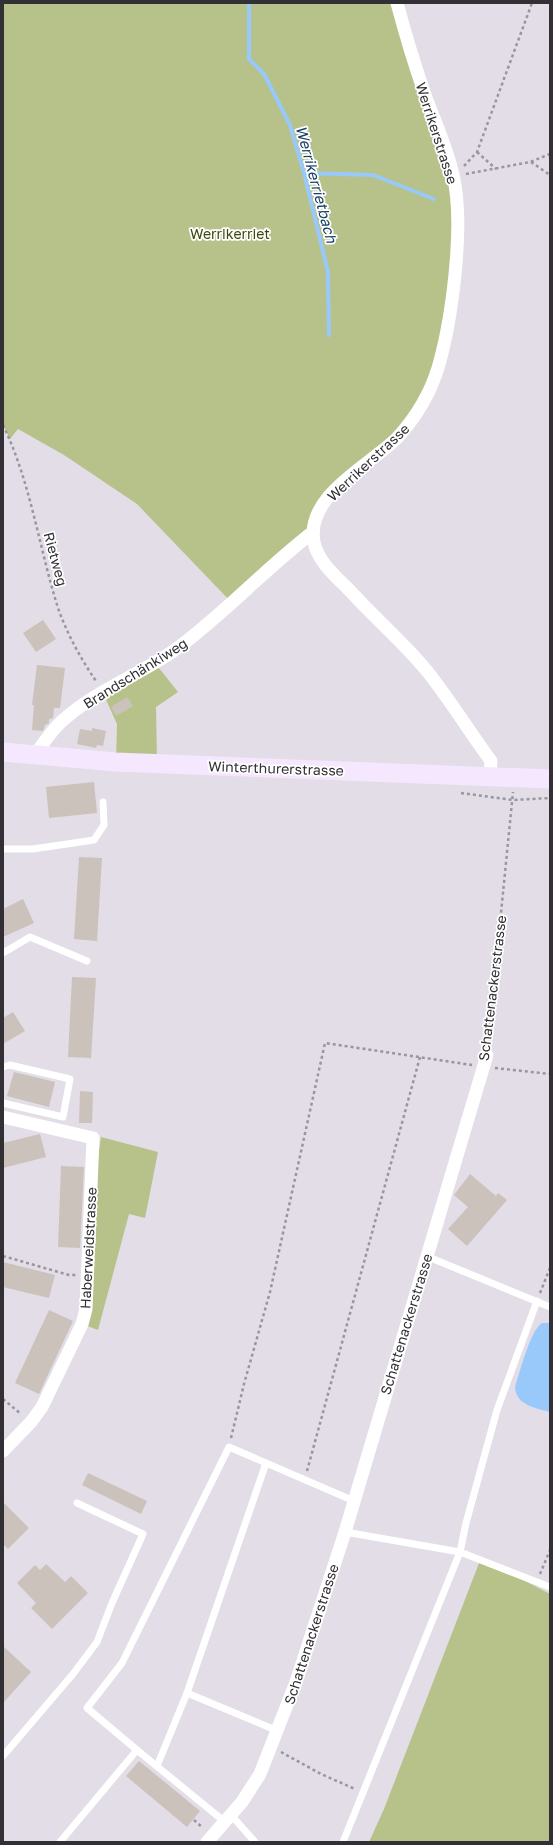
<svg xmlns="http://www.w3.org/2000/svg" width="553" height="1845" font-family="'Golos Text',sans-serif">
<rect width="100%" height="100%" fill="#e2dde6"/>
<g fill="#b7c28a">
<path d="M3 3H397L454 176 452 297 421 407 344 482 313 532 232 603 137 504 64 455 18 429 10 439 3 425Z"/>
<path d="M155 663 178 692 156 707 157 763 116 762 117 724 103 693Z"/>
<path d="M101 1137 158 1152 145 1218 129 1214 98 1330 82 1324 91 1205Z"/>
<path d="M481 1558 550 1594V1842H369L384 1809Z"/>
</g>
<path fill="#99c9fa" d="M542 1323H550V1412C535 1408 516 1405 515 1387 520 1372 530 1331 542 1323Z"/>
<g fill="none" stroke-linecap="round" stroke-linejoin="round">
<g stroke="#99c9fa" stroke-width="4">
<path d="M248 3 249 5V59L264 74 290 125 304 173 328 272 329 335"/>
<path d="M304 173 373 175 434 199"/>
</g>
</g>
<g fill="#cbc2bb">
<path d="M43 620 56 639 36 652 23 633Z"/>
<path d="M37 665 65 668 60 708H54L53 718 49 719V723L45 725 43 731 32 730 34 705H32Z"/>
<path d="M127 697 133 706 116 716 111 707Z"/>
<path d="M92 728 106 731 103 746 97 745 96 748 77 744 80 729 92 731Z"/>
<path d="M94 782 97 813 49 818 46 787Z"/>
<path d="M79 857 102 858 97 941 74 939Z"/>
<path d="M23 899 34 923 3 937V909Z"/>
<path d="M72 977 96 978 91 1058 68 1057Z"/>
<path d="M13 1012 25 1031 3 1044V1018Z"/>
<path d="M14 1072 55 1082 49 1107 7 1096Z"/>
<path d="M80 1091 93 1092 92 1123H79Z"/>
<path d="M40 1134 46 1157 3 1168V1143Z"/>
<path d="M61 1166 84 1167 80 1248 58 1247Z"/>
<path d="M470 1174 496 1196 498 1193 507 1200 467 1246 448 1229 468 1207 454 1195Z"/>
<path d="M3 1262 55 1275 49 1298 3 1287Z"/>
<path d="M49 1310 73 1321 39 1394 15 1383Z"/>
<path d="M88 1473 147 1501 141 1514 82 1485Z"/>
<path d="M3 1502 29 1528 8 1549 3 1544Z"/>
<path d="M46 1564 65 1582 71 1576 88 1593 52 1629 31 1608 36 1603 17 1583 35 1565 40 1570Z"/>
<path d="M3 1646 31 1672 3 1703Z"/>
<path d="M139 1761 200 1811 187 1827 126 1776Z"/>
</g>
<g fill="none" stroke-linecap="round" stroke-linejoin="round">
<g stroke="#99969d" stroke-width="2.5" stroke-dasharray="3 3" stroke-linecap="butt">
<path d="M477 152 496 169"/>
<path d="M531 162 550 175"/>
<path d="M464 166 477 152 532 3"/>
<path d="M466 174 530 162 550 154"/>
<path d="M3 425C31 483 39 548 58 608 67 634 81 659 96 681"/>
<path d="M461 793 513 800 550 798"/>
<path d="M488 1044 513 792"/>
<path d="M495 1068 550 1074"/>
<path d="M3 1256 69 1275H76"/>
<path d="M540 1293 550 1268"/>
<path d="M3 1399 21 1414"/>
<path d="M231 1438 244 1384 270 1292 325 1043 472 1065"/>
<path d="M307 1471 420 1057"/>
<path d="M540 1574 550 1550"/>
<path d="M281 1752 321 1774 355 1789"/>
<path d="M194 1820 203 1828"/>
</g>
<g stroke="#fff" stroke-width="7">
<path d="M3 849H33L94 840 104 825 103 802"/>
<path d="M3 953 30 937 87 961"/>
<path d="M3 1067 10 1065 70 1079 63 1117 3 1103"/>
<path d="M426 1256 550 1307"/>
<path d="M345 1532 460 1552 550 1587"/>
<path d="M187 1693 266 1463"/>
<path d="M137 1750 87 1708 122 1663 229 1447 354 1501"/>
<path d="M3 1756 73 1674 97 1642 112 1603 143 1534 77 1503"/>
<path d="M157 1766 187 1693 278 1731"/>
<path d="M231 1815 255 1842"/>
<path d="M60 1842 137 1750 225 1822"/>
<path d="M343 1842 460 1552 466 1523 497 1410 537 1301"/>
</g>
<g stroke="#fff" stroke-width="13">
<path d="M397 3C405 33 414 63 424 92 434 120 447 147 453 175 465 224 452 320 438 368 430 394 416 417 398 437 371 465 305 495 314 542 318 563 339 579 353 594 377 620 405 644 427 671 450 700 469 731 491 761L490 776"/>
<path d="M35 755C43 744 51 731 61 722 95 690 141 675 179 647 226 612 266 568 313 532"/>
<path d="M3 1117 93 1138 86 1309 82 1324 42 1407 31 1422 3 1451"/>
<path d="M207 1842 242 1802 260 1774 296 1682 345 1532 487 1055"/>
</g>
<path stroke="#f5e8fe" stroke-width="19" d="M3 752 116 762 550 779"/>
</g>
<g text-anchor="middle" dominant-baseline="central" stroke-width="3.5" stroke-linejoin="round" paint-order="stroke">
<g font-size="14" fill="#323034" stroke="#fff">
<text transform="translate(437 133) rotate(72)">Werrikerstrasse</text>
<text transform="translate(368 462) rotate(-43)">Werrikerstrasse</text>
<text transform="translate(56 559) rotate(75)">Rietweg</text>
<text transform="translate(135 673) rotate(-32)">Brandschänkiweg</text>
<text transform="translate(276 768) rotate(2)">Winterthurerstrasse</text>
<text transform="translate(492 988) rotate(-83)">Schattenackerstrasse</text>
<text transform="translate(88 1248) rotate(-87)">Haberweidstrasse</text>
<text transform="translate(406 1324) rotate(-73)">Schattenackerstrasse</text>
<text transform="translate(311 1634) rotate(-72)">Schattenackerstrasse</text>
</g>
<g font-size="14" fill="#3f4708" stroke="#fff">
<text x="230" y="233">Werrikerriet</text>
</g>
<g font-size="15" font-style="italic" fill="#153f66" stroke="#fff">
<text transform="translate(317 184) rotate(75)">Werrikerrietbach</text>
</g>
</g>
<rect width="553" height="1845" fill="none" stroke="#323034" stroke-width="8"/>
</svg>
